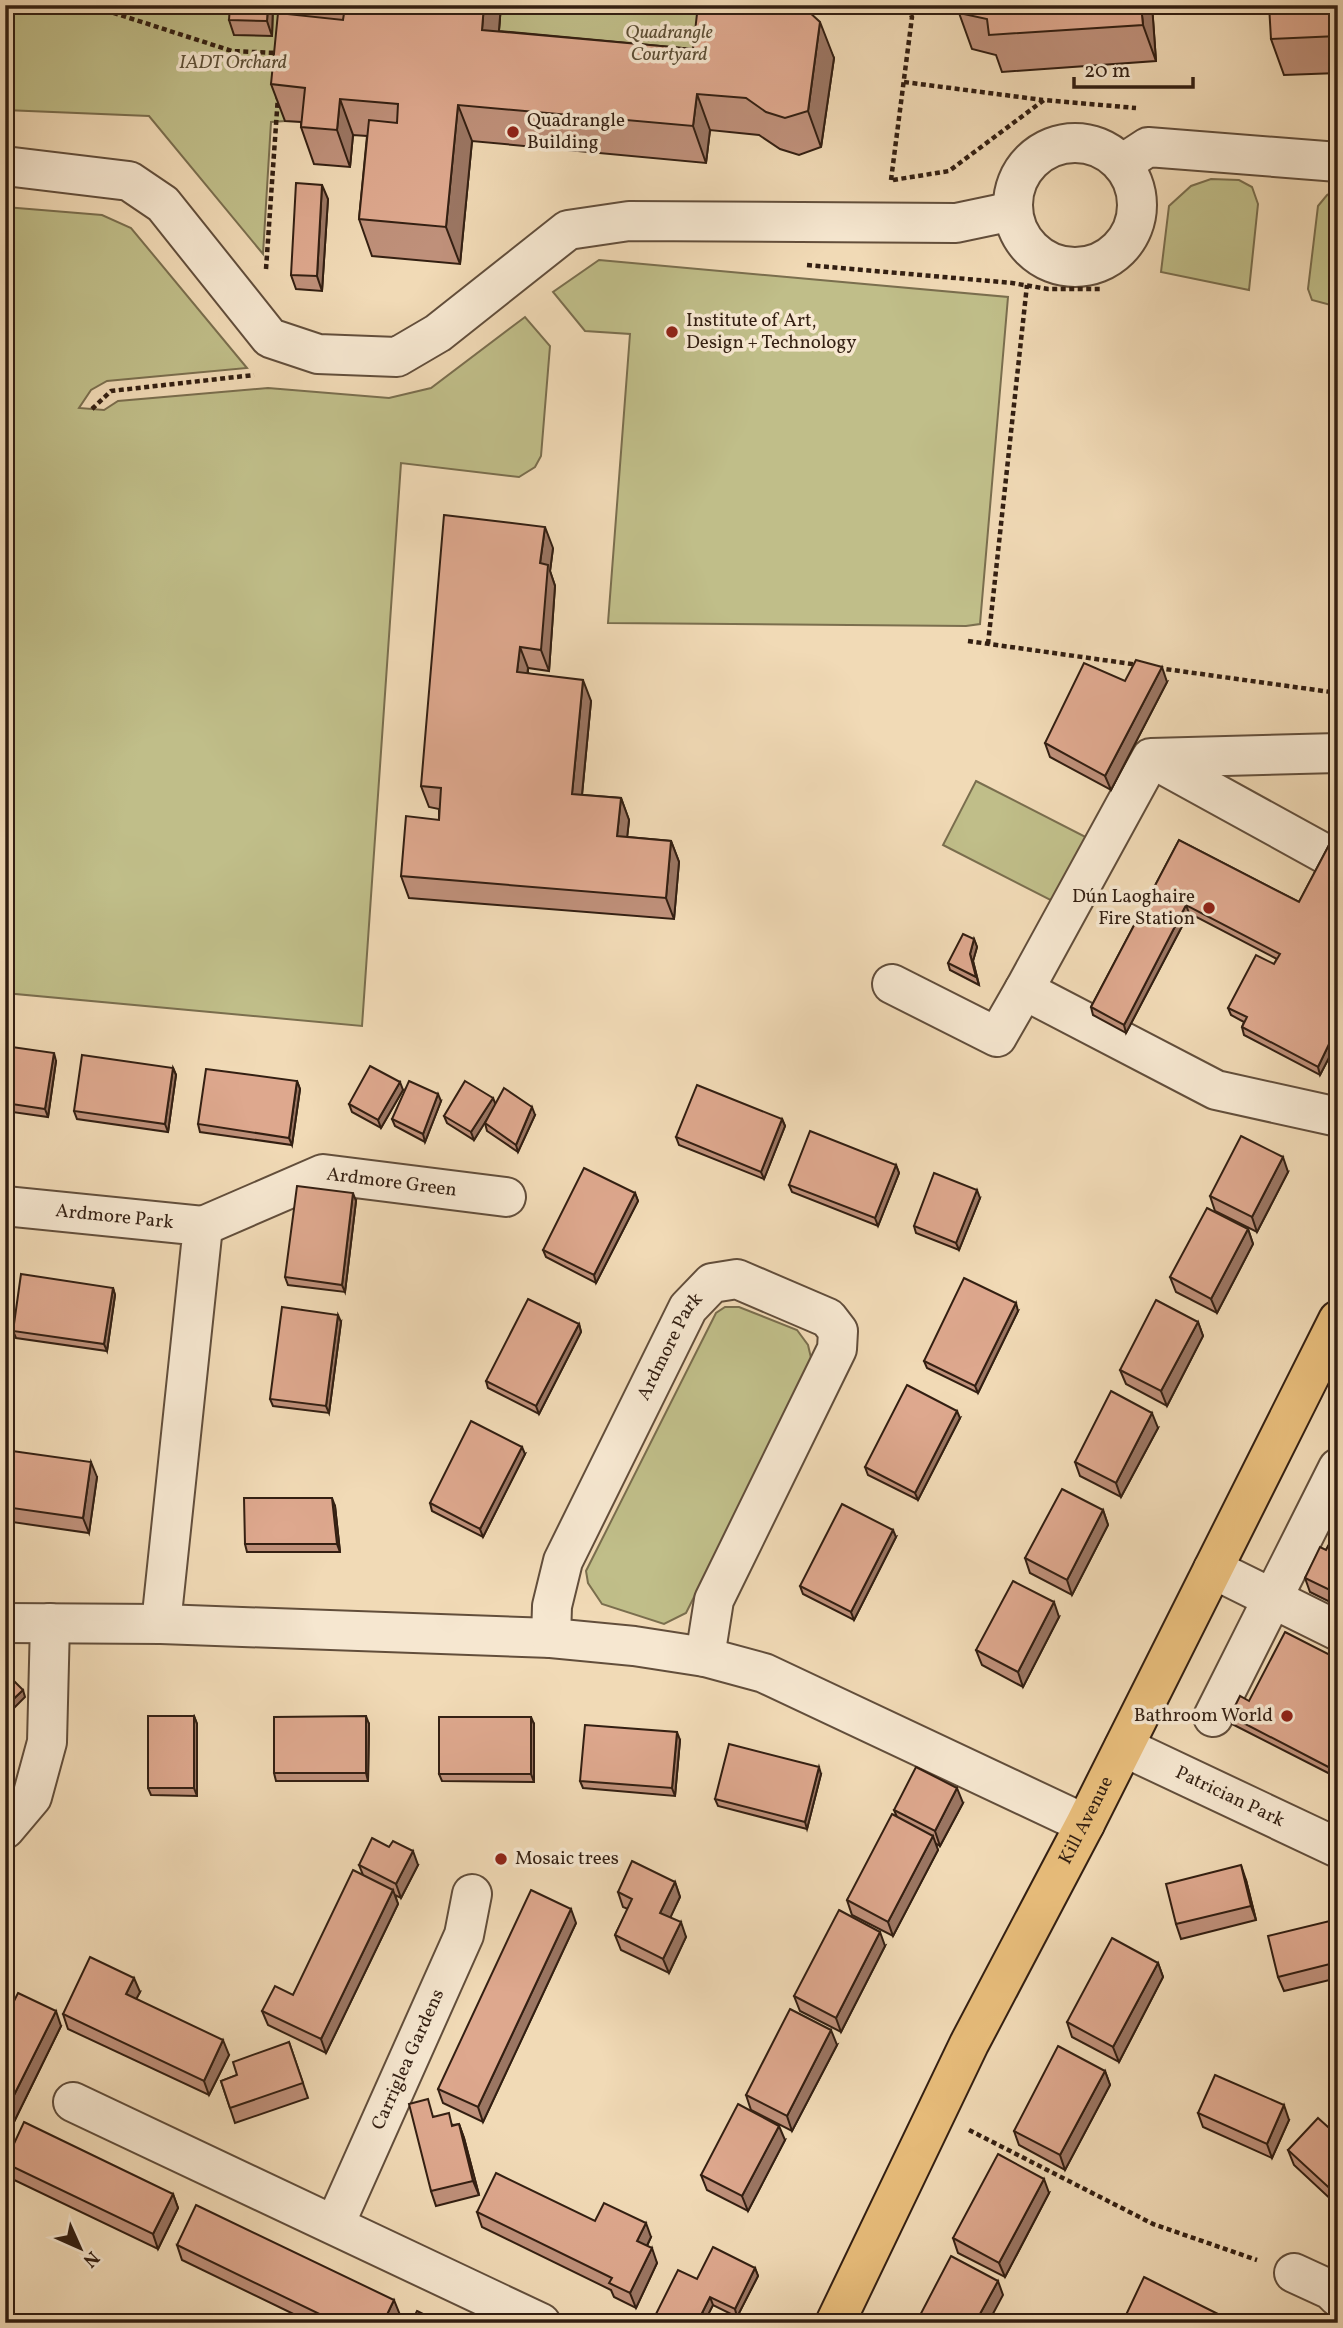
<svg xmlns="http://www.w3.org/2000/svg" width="1343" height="2328" font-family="Vollkorn,serif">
<rect width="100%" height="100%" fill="#f1dab6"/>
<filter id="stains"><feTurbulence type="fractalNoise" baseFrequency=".00286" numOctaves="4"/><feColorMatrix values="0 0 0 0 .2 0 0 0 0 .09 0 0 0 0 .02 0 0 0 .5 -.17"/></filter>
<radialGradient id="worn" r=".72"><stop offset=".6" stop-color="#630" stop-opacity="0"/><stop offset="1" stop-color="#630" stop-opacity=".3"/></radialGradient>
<g fill="#c0be89" stroke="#7a6e4e" stroke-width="2">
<path d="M5 5H310L292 50 285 121 271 122 263 254 149 116 5 110Z"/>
<path d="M501 5H716L706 86 496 66Z"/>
<path d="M1211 179 1239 180 1252 187 1258 204 1249 290 1161 272 1169 206 1191 186Z"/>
<path d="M1338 189V307L1312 300 1308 289 1318 206 1327 195Z"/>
<path d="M5 207 102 215 131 228 247 368 107 381 91 390 79 408 104 410 118 401 268 388 389 398 431 388 525 317 550 346 541 456 535 467 519 477 401 463 362 1026 5 993Z"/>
<path d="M599 260 1008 297 980 624 966 626 608 623 630 334 585 331 553 292Z"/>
<path d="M976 781 1107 848 1074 912 943 845Z"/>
<path d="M725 1307H739L797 1330 808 1345 812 1362 686 1613 664 1624 602 1604 588 1583 586 1571 716 1313Z"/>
</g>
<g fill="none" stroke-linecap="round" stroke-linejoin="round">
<g stroke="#624e3b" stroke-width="42">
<g id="minor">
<circle cx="1075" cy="205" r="62"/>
<path d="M1122 164 1148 147 1338 162"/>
<path d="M5 166 129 181 163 204 270 338 318 354 397 357 438 333 568 230 629 221 956 223 1013 211"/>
<path d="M1338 753 1151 758 1024 990 1216 1090 1338 1117"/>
<path d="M1153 759 1329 856"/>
<path d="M892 984 997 1037 1024 990"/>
<path id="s1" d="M5 1206 203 1226 161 1624"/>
<path id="s2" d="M203 1226 323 1174 506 1197"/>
<path d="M1213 1569 1338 1631"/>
<path d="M5 1623 161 1624 551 1638 634 1646 705 1657 764 1673 1085 1824"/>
<path id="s3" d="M551 1638 552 1606 563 1561 688 1308 712 1283 737 1279 828 1318 838 1331 837 1349 714 1600 705 1657"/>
<path d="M1213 1717 1338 1468"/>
<path id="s4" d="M1124 1747 1338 1848"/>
<path d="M5 1829 32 1797 47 1742 50 1623"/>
<path d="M73 2102 541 2323"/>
<path id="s5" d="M335 2224 464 1935 472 1894"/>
<path d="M1294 2273 1331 2290 1338 2297"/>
</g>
</g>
<g stroke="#331f12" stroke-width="42">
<g id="major">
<path id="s6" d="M835 2323 969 2044 1085 1824 1338 1320"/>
</g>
</g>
<g stroke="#331f12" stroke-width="4.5" stroke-dasharray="5 3.5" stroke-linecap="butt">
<path d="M89 5 232 51 277 53"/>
<path d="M904 82 1043 100"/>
<path d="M891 180 912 17 906 5"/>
<path d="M893 180 949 171 1044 100 1136 108"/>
<path d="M807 265 1012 283 1048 289H1101"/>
<path d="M266 269 278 96"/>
<path d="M92 409 111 391 254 375"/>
<path d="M968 641 1139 665"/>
<path d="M988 644 1027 285"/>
<path d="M1158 668 1338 693"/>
<path d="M969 2130 1153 2224 1257 2260"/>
</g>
<use href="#minor" stroke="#f6e7d0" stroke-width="38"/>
<use href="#major" stroke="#e8bd7b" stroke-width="38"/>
</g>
<g fill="#bf907a" stroke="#331f12" stroke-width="2">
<path d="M273 5 272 36 234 35 229 20Z"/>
<path d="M301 5H384V12L411 14 412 5H501L499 31 693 49 810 12 834 58 821 147 799 155 780 149 759 135 710 130 706 163 472 141 460 264 372 256 359 219 367 136 353 135 350 167 314 164 301 127V122L285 121 271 84 304 16Z"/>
<path d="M1152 5 1156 61 1002 72 996 55 972 49 959 13Z"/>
<path d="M1338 5V73L1284 75 1271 39Z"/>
<path d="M328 199 322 291 296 289 291 275Z"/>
<path d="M553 548 550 571 555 586 549 671 528 668V673L591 701 582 795 621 798 629 820 627 837 671 841 679 862 674 919 409 898 401 876 439 820V809L429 807 421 786Z"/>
<path d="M1167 682 1111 790 1050 757 1045 743Z"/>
<path d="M1338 828V1050L1334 1048 1320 1075 1244 1035 1242 1027 1244 1022 1231 1015 1228 1008 1274 964 1277 959 1189 913 1126 1033 1093 1015 1091 1007 1179 840 1299 902Z"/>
<path d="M974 939 977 947 973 961 979 985 950 970 948 963Z"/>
<path d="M5 1046 56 1061 48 1117 5 1111Z"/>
<path d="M173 1068 176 1075 168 1132 77 1119 74 1111Z"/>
<path d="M297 1081 300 1089 292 1145 200 1132 198 1124Z"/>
<path d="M403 1090 381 1128 352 1112 349 1104Z"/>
<path d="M441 1101 425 1142 395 1126 392 1119Z"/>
<path d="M495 1104 535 1115 518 1152 487 1131 485 1123 488 1117 474 1140 447 1123 444 1116Z"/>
<path d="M782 1119 785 1126 764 1179 679 1145 676 1137Z"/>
<path d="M896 1165 899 1173 878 1226 792 1192 789 1185Z"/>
<path d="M1288 1172 1257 1232 1215 1211 1210 1196Z"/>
<path d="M635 1193 638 1201 596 1283 546 1257 543 1250Z"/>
<path d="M980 1198 959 1250 916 1233 914 1226Z"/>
<path d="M356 1201 345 1292 288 1285 285 1277Z"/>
<path d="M1248 1229 1253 1244 1217 1313 1176 1292 1170 1277Z"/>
<path d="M113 1288 115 1295 107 1351 16 1338 13 1331Z"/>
<path d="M1018 1311 978 1393 927 1368 924 1361Z"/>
<path d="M341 1322 329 1413 273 1406 270 1399Z"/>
<path d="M1198 1322 1203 1336 1167 1406 1126 1384 1120 1370Z"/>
<path d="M579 1324 581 1332 539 1414 488 1388 486 1381Z"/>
<path d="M960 1418 918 1500 868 1475 865 1467Z"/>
<path d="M1158 1428 1121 1497 1080 1476 1075 1462Z"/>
<path d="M5 1450 97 1477 89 1533 5 1521Z"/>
<path d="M525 1454 483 1537 432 1511 430 1503Z"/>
<path d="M335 1506 340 1552H247L245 1544Z"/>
<path d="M1103 1510 1108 1525 1072 1595 1030 1573 1025 1558Z"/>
<path d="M1338 1528V1606L1310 1592 1305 1578 1326 1550Z"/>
<path d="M896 1537 854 1620 803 1594 800 1586Z"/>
<path d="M1059 1617 1023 1687 982 1665 976 1650Z"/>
<path d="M1338 1659V1778L1232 1724 1230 1716 1249 1701Z"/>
<path d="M194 1716 197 1724V1796L151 1795 148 1788Z"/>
<path d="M369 1724 368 1781H276L274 1773Z"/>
<path d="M534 1724V1782L442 1781 439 1774Z"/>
<path d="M680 1740 675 1796 583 1788 580 1781Z"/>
<path d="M821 1774 807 1829 718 1806 715 1799Z"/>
<path d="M963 1803 940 1846 935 1843 938 1850 893 1936 852 1915 847 1900 897 1817 894 1810Z"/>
<path d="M359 1865H418L401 1898 395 1895 398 1904 326 2053 268 2025 262 2011 293 1995 363 1875Z"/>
<path d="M1246 1880 1256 1920 1181 1939 1176 1924Z"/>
<path d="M675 1882 680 1897 670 1917 686 1937 669 1973 621 1950 615 1935 628 1909 623 1907 618 1892Z"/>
<path d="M1338 1919V1978L1284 1991 1278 1977Z"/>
<path d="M576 1923 483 2122 443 2103 438 2089Z"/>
<path d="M885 1946 841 2032 800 2011 794 1996Z"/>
<path d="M1158 1963 1163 1977 1119 2062 1072 2037 1067 2022Z"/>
<path d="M140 1992 136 1999 229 2055 209 2095 68 2029 63 2014Z"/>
<path d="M5 2019 61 2026 10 2130 5 2127Z"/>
<path d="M289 2042 308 2098 235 2123 221 2081 237 2075Z"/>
<path d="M837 2045 792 2131 751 2110 746 2095Z"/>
<path d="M1105 2071 1110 2085 1065 2170 1019 2145 1014 2131Z"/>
<path d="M1198 2113 1289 2120 1272 2158 1203 2127Z"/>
<path d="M435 2117 453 2125 459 2124 464 2138 479 2195 436 2206 431 2191Z"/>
<path d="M1338 2136V2206L1294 2165 1288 2150Z"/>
<path d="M785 2140 748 2211 707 2190 701 2175Z"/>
<path d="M5 2161 173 2194 178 2208 158 2249 10 2178 5 2165Z"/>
<path d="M1049 2193 1005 2277 958 2253 953 2238Z"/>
<path d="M477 2212 595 2221 651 2237 647 2246 657 2263 636 2308 614 2297 611 2290 482 2227Z"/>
<path d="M177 2245 400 2315 396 2323H312L182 2260Z"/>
<path d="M755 2268 758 2276 737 2317 713 2305 707 2316 710 2323H662L659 2321 656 2314 697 2279Z"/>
<path d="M1125 2317 1236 2323H1127Z"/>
</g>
<g fill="#9b7663" stroke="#331f12" stroke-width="2">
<path d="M268 5H273L272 36 267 21Z"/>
<path d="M368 5H384L381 47 367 11Z"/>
<path d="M484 5H501L496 66 482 30Z"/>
<path d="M792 5H811L805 41Z"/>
<path d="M1141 5H1152L1156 61 1143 25Z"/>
<path d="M820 22 834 58 821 147 808 111Z"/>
<path d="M697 94 710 130 706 163 693 126Z"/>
<path d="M340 99 353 135 350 167 337 130Z"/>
<path d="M458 105 472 141 460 264 446 227Z"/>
<path d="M322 185 328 199 322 291 317 276Z"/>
<path d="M545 527 553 548 550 571 555 586 549 671 541 650 540 563Z"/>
<path d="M520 647 528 668 525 693 517 672Z"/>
<path d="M1162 667 1167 682 1111 790 1105 776Z"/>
<path d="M583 680 591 701 580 815 572 794Z"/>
<path d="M621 798 629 820 625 857 617 836Z"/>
<path d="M671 841 679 862 674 919 666 898Z"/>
<path d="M1186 905 1189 913 1126 1033 1124 1025Z"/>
<path d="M974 939 977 947 973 961 979 985 970 954Z"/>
<path d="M1331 1040 1334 1048 1320 1075 1318 1067Z"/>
<path d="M54 1053 56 1061 48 1117 45 1109Z"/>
<path d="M173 1068 176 1075 168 1132 165 1124Z"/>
<path d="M297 1081 300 1089 292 1145 289 1138Z"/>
<path d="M400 1082 403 1090 381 1128 378 1120Z"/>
<path d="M438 1094 441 1101 425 1142 423 1134Z"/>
<path d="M493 1098 496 1105 474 1140 471 1132Z"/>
<path d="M532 1107 535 1115 518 1152 516 1145Z"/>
<path d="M782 1119 785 1126 764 1179 761 1172Z"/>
<path d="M1283 1157 1288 1172 1257 1232 1252 1217Z"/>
<path d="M896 1165 899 1173 878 1226 875 1218Z"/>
<path d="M977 1190 980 1198 959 1250 956 1243Z"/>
<path d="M353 1193 356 1201 345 1292 342 1285Z"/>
<path d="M635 1193 638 1201 596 1283 594 1275Z"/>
<path d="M1248 1229 1253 1244 1217 1313 1211 1299Z"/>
<path d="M113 1288 115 1295 107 1351 104 1344Z"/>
<path d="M1016 1303 1018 1311 978 1393 975 1386Z"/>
<path d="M338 1315 341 1322 329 1413 326 1406Z"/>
<path d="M1198 1322 1203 1336 1167 1406 1161 1391Z"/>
<path d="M579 1324 581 1332 539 1414 536 1406Z"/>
<path d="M957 1411 960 1418 918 1500 915 1493Z"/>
<path d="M1152 1413 1158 1428 1121 1497 1116 1483Z"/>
<path d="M522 1447 525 1454 483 1537 480 1529Z"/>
<path d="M91 1462 97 1477 89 1533 83 1518Z"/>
<path d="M332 1498 335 1506 340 1552 337 1544Z"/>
<path d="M1103 1510 1108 1525 1072 1595 1067 1580Z"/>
<path d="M893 1530 896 1537 854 1620 851 1612Z"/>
<path d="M1054 1602 1059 1617 1023 1687 1018 1672Z"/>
<path d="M23 1690 25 1697 5 1717V1707Z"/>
<path d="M194 1716 197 1724V1796L194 1788Z"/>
<path d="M366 1716 369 1724 368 1781 366 1773Z"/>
<path d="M531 1717 534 1724V1782L531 1774Z"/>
<path d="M677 1732 680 1740 675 1796 672 1788Z"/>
<path d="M6 1757 9 1764 5 1768V1758Z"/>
<path d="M819 1767 821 1774 807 1829 805 1822Z"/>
<path d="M8 1770 10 1777 5 1782V1772Z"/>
<path d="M957 1788 963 1803 940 1846 935 1831Z"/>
<path d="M933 1836 938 1850 893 1936 888 1922Z"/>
<path d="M413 1851 418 1865 401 1898 396 1884Z"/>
<path d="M1241 1865 1246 1880 1256 1920 1251 1906Z"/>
<path d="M675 1882 680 1897 666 1927 660 1913Z"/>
<path d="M393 1890 398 1904 326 2053 321 2039Z"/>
<path d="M571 1909 576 1923 483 2122 478 2107Z"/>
<path d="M681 1922 686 1937 669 1973 663 1959Z"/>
<path d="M880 1932 885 1946 841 2032 836 2018Z"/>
<path d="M1158 1963 1163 1977 1119 2062 1113 2047Z"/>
<path d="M134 1978 140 1992 131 2009 126 1994Z"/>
<path d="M56 2011 61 2026 10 2130 5 2117V2113Z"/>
<path d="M831 2030 837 2045 792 2131 787 2116Z"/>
<path d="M223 2040 229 2055 209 2095 204 2081Z"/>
<path d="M1105 2071 1110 2085 1065 2170 1060 2155Z"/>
<path d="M1284 2105 1289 2120 1272 2158 1267 2144Z"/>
<path d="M459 2124 464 2138 479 2195 473 2181Z"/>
<path d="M779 2126 785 2140 748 2211 742 2196Z"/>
<path d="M1044 2179 1049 2193 1005 2277 999 2263Z"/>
<path d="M173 2194 178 2208 158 2249 153 2234Z"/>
<path d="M646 2223 651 2237 642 2256 637 2241Z"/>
<path d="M652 2248 657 2263 636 2308 630 2293Z"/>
<path d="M755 2268 758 2276 737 2317 735 2309Z"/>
<path d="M998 2281 1003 2295 988 2323H975Z"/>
<path d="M710 2297 713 2305 705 2321 702 2313Z"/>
<path d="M394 2300 400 2315 396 2323H383Z"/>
</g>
<g fill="#dea88e" stroke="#331f12" stroke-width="2">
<path d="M230 5H268L267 21 229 20Z"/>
<path d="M352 5H368L367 11 411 14 412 5H484L482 30 693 49 698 5H795L807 10 820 22 808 111 785 118 766 112 746 98 697 94 693 126 458 105 446 227 359 219 369 120 397 123 398 104 340 99 337 130 301 127 305 88 271 84 278 13 343 20 345 7 351 8Z"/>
<path d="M960 5H1141L1143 25 989 35 987 19 959 13Z"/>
<path d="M1269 5H1338V36L1271 39Z"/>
<path d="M296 183 322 185 317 276 291 275Z"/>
<path d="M444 515 545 527 540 563 548 565 541 650 520 647 517 672 583 680 572 794 621 798 617 836 671 841 666 898 401 876 406 816 439 820 441 788 421 786Z"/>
<path d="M1136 660 1162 667 1105 776 1045 743 1084 663 1125 681Z"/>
<path d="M1338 828V1044L1331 1040 1318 1067 1242 1027 1247 1017 1228 1008 1256 955 1274 964 1280 954 1186 905 1124 1025 1091 1007 1179 840 1299 902Z"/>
<path d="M963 934 974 939 970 954 976 977 948 963Z"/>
<path d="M5 1046 54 1053 45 1109 5 1103Z"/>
<path d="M82 1055 173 1068 165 1124 74 1111Z"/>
<path d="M370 1066 400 1082 378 1120 349 1104Z"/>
<path d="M206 1069 297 1081 289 1138 198 1124Z"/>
<path d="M409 1081 438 1094 423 1134 392 1119Z"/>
<path d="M465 1081 493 1098 471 1132 444 1116Z"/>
<path d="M697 1085 782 1119 761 1172 676 1137Z"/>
<path d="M504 1088 532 1107 516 1145 485 1123Z"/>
<path d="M810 1131 896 1165 875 1218 789 1185Z"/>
<path d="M1241 1136 1283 1157 1252 1217 1210 1196Z"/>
<path d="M584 1168 635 1193 594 1275 543 1250Z"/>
<path d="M934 1173 977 1190 956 1243 914 1226Z"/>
<path d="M297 1186 353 1193 342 1285 285 1277Z"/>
<path d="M1207 1208 1248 1229 1211 1299 1170 1277Z"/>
<path d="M21 1274 113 1288 104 1344 13 1331Z"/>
<path d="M964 1278 1016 1303 975 1386 924 1361Z"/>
<path d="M528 1299 579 1324 536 1406 486 1381Z"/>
<path d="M1156 1300 1198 1322 1161 1391 1120 1370Z"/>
<path d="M282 1307 338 1315 326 1406 270 1399Z"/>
<path d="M907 1385 957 1411 915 1493 865 1467Z"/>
<path d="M1111 1391 1152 1413 1116 1483 1075 1462Z"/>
<path d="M471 1421 522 1447 480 1529 430 1503Z"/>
<path d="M5 1450 91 1462 83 1518 5 1507Z"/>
<path d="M1062 1489 1103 1510 1067 1580 1025 1558Z"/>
<path d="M244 1498H332L337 1544H245Z"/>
<path d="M842 1504 893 1530 851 1612 800 1586Z"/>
<path d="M1338 1528V1594L1305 1578 1320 1547 1326 1550Z"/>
<path d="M1013 1581 1054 1602 1018 1672 976 1650Z"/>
<path d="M1285 1632 1338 1659V1772L1230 1716 1240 1696 1249 1701Z"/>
<path d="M5 1672 23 1690 5 1707Z"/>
<rect x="148" y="1716" width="46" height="72"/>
<path d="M366 1716V1773H274V1717Z"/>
<rect x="439" y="1717" width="92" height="57"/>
<path d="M585 1725 677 1732 672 1788 580 1781Z"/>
<path d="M729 1744 819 1767 805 1822 715 1799Z"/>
<path d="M916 1767 957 1788 935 1831 894 1810Z"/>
<path d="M892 1814 933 1836 888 1922 847 1900Z"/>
<path d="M372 1838 389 1847 393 1841 413 1851 396 1884 359 1865Z"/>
<path d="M632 1861 675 1882 660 1913 681 1922 663 1959 615 1935 632 1899 618 1892Z"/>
<path d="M1241 1865 1251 1906 1176 1924 1166 1884Z"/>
<path d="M353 1870 393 1890 321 2039 262 2011 275 1986 293 1995Z"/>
<path d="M531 1890 571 1909 478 2107 438 2089Z"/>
<path d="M839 1910 880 1932 836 2018 794 1996Z"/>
<path d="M1338 1919V1962L1278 1977 1268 1936Z"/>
<path d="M1112 1938 1158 1963 1113 2047 1067 2022Z"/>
<path d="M90 1957 134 1978 126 1994 223 2040 204 2081 63 2014Z"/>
<path d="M18 1993 56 2011 5 2113V2019Z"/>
<path d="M790 2009 831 2030 787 2116 746 2095Z"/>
<path d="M289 2042 303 2083 230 2108 221 2081 237 2075 233 2062Z"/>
<path d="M1058 2046 1105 2071 1060 2155 1014 2131Z"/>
<path d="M1215 2075 1284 2105 1267 2144 1198 2113Z"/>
<path d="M428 2099 433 2117 449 2113 452 2126 459 2124 473 2181 431 2191 409 2104Z"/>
<path d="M738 2104 779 2126 742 2196 701 2175Z"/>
<path d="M1318 2118 1338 2136V2196L1288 2150Z"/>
<path d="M24 2122 173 2194 153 2234 5 2163Z"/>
<path d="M998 2154 1044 2179 999 2263 953 2238Z"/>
<path d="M496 2173 595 2221 604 2203 646 2223 637 2241 652 2248 630 2293 609 2283 612 2278 477 2212Z"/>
<path d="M196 2205 394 2300 383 2323H338L177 2245Z"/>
<path d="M713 2247 755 2268 735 2309 710 2297 702 2313 708 2316 705 2323H675L656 2314 678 2270 697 2279Z"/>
<path d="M951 2256 998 2281 975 2323H916Z"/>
<path d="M1144 2277 1236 2323H1137L1125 2317Z"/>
<path d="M417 2311 441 2323H411Z"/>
</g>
<g fill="#8f2418" stroke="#f6e7d0" stroke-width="2.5">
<circle cx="513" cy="132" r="7"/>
<circle cx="672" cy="332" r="7"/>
<circle cx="1209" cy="908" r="7"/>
<circle cx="1287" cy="1716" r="7"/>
<circle cx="501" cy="1859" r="7"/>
</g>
<g text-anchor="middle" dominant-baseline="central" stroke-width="7" stroke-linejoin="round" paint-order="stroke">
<g font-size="19" font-style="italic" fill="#5d4f36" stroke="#f6e7d0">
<text x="669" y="33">Quadrangle<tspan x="669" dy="22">Courtyard</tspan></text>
<text x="233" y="63">IADT Orchard</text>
</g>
<g font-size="19" fill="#331f12" stroke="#f6e7d0" text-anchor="start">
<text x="527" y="121">Quadrangle<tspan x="527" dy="22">Building</tspan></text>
<text x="686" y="321">Institute of Art,<tspan x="686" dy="22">Design + Technology</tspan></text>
<text x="1195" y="897" text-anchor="end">Dún Laoghaire<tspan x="1195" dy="22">Fire Station</tspan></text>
<text x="1273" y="1716" text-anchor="end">Bathroom World</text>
<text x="515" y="1859">Mosaic trees</text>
</g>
<g font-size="19" fill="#331f12" stroke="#f6e7d0">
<text stroke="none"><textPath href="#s2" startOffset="200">Ardmore Green</textPath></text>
<text stroke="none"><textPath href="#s1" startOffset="110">Ardmore Park</textPath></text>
<text stroke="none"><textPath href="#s3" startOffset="318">Ardmore Park</textPath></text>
<text stroke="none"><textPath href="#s4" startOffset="117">Patrician Park</textPath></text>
<text stroke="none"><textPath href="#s6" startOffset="562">Kill Avenue</textPath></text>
<text stroke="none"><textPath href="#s5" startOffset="180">Carriglea Gardens</textPath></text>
</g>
</g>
<rect width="1343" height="2328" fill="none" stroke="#f1dab6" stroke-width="28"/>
<rect x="7" y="7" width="1329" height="2314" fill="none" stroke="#331f12" stroke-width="3.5"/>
<rect x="14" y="14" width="1315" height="2300" fill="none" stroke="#331f12" stroke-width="2"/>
<g transform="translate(80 2248) rotate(135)" stroke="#f6e7d0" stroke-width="5" paint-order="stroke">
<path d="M0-5L12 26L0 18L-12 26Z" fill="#331f12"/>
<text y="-10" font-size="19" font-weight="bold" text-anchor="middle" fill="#331f12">N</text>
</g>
<path d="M1074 77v10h119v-10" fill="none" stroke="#331f12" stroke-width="3.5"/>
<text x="1084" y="77" font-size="21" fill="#331f12" stroke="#f6e7d0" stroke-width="5" paint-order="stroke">20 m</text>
<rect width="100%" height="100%" filter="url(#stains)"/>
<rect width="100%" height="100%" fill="url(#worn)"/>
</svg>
